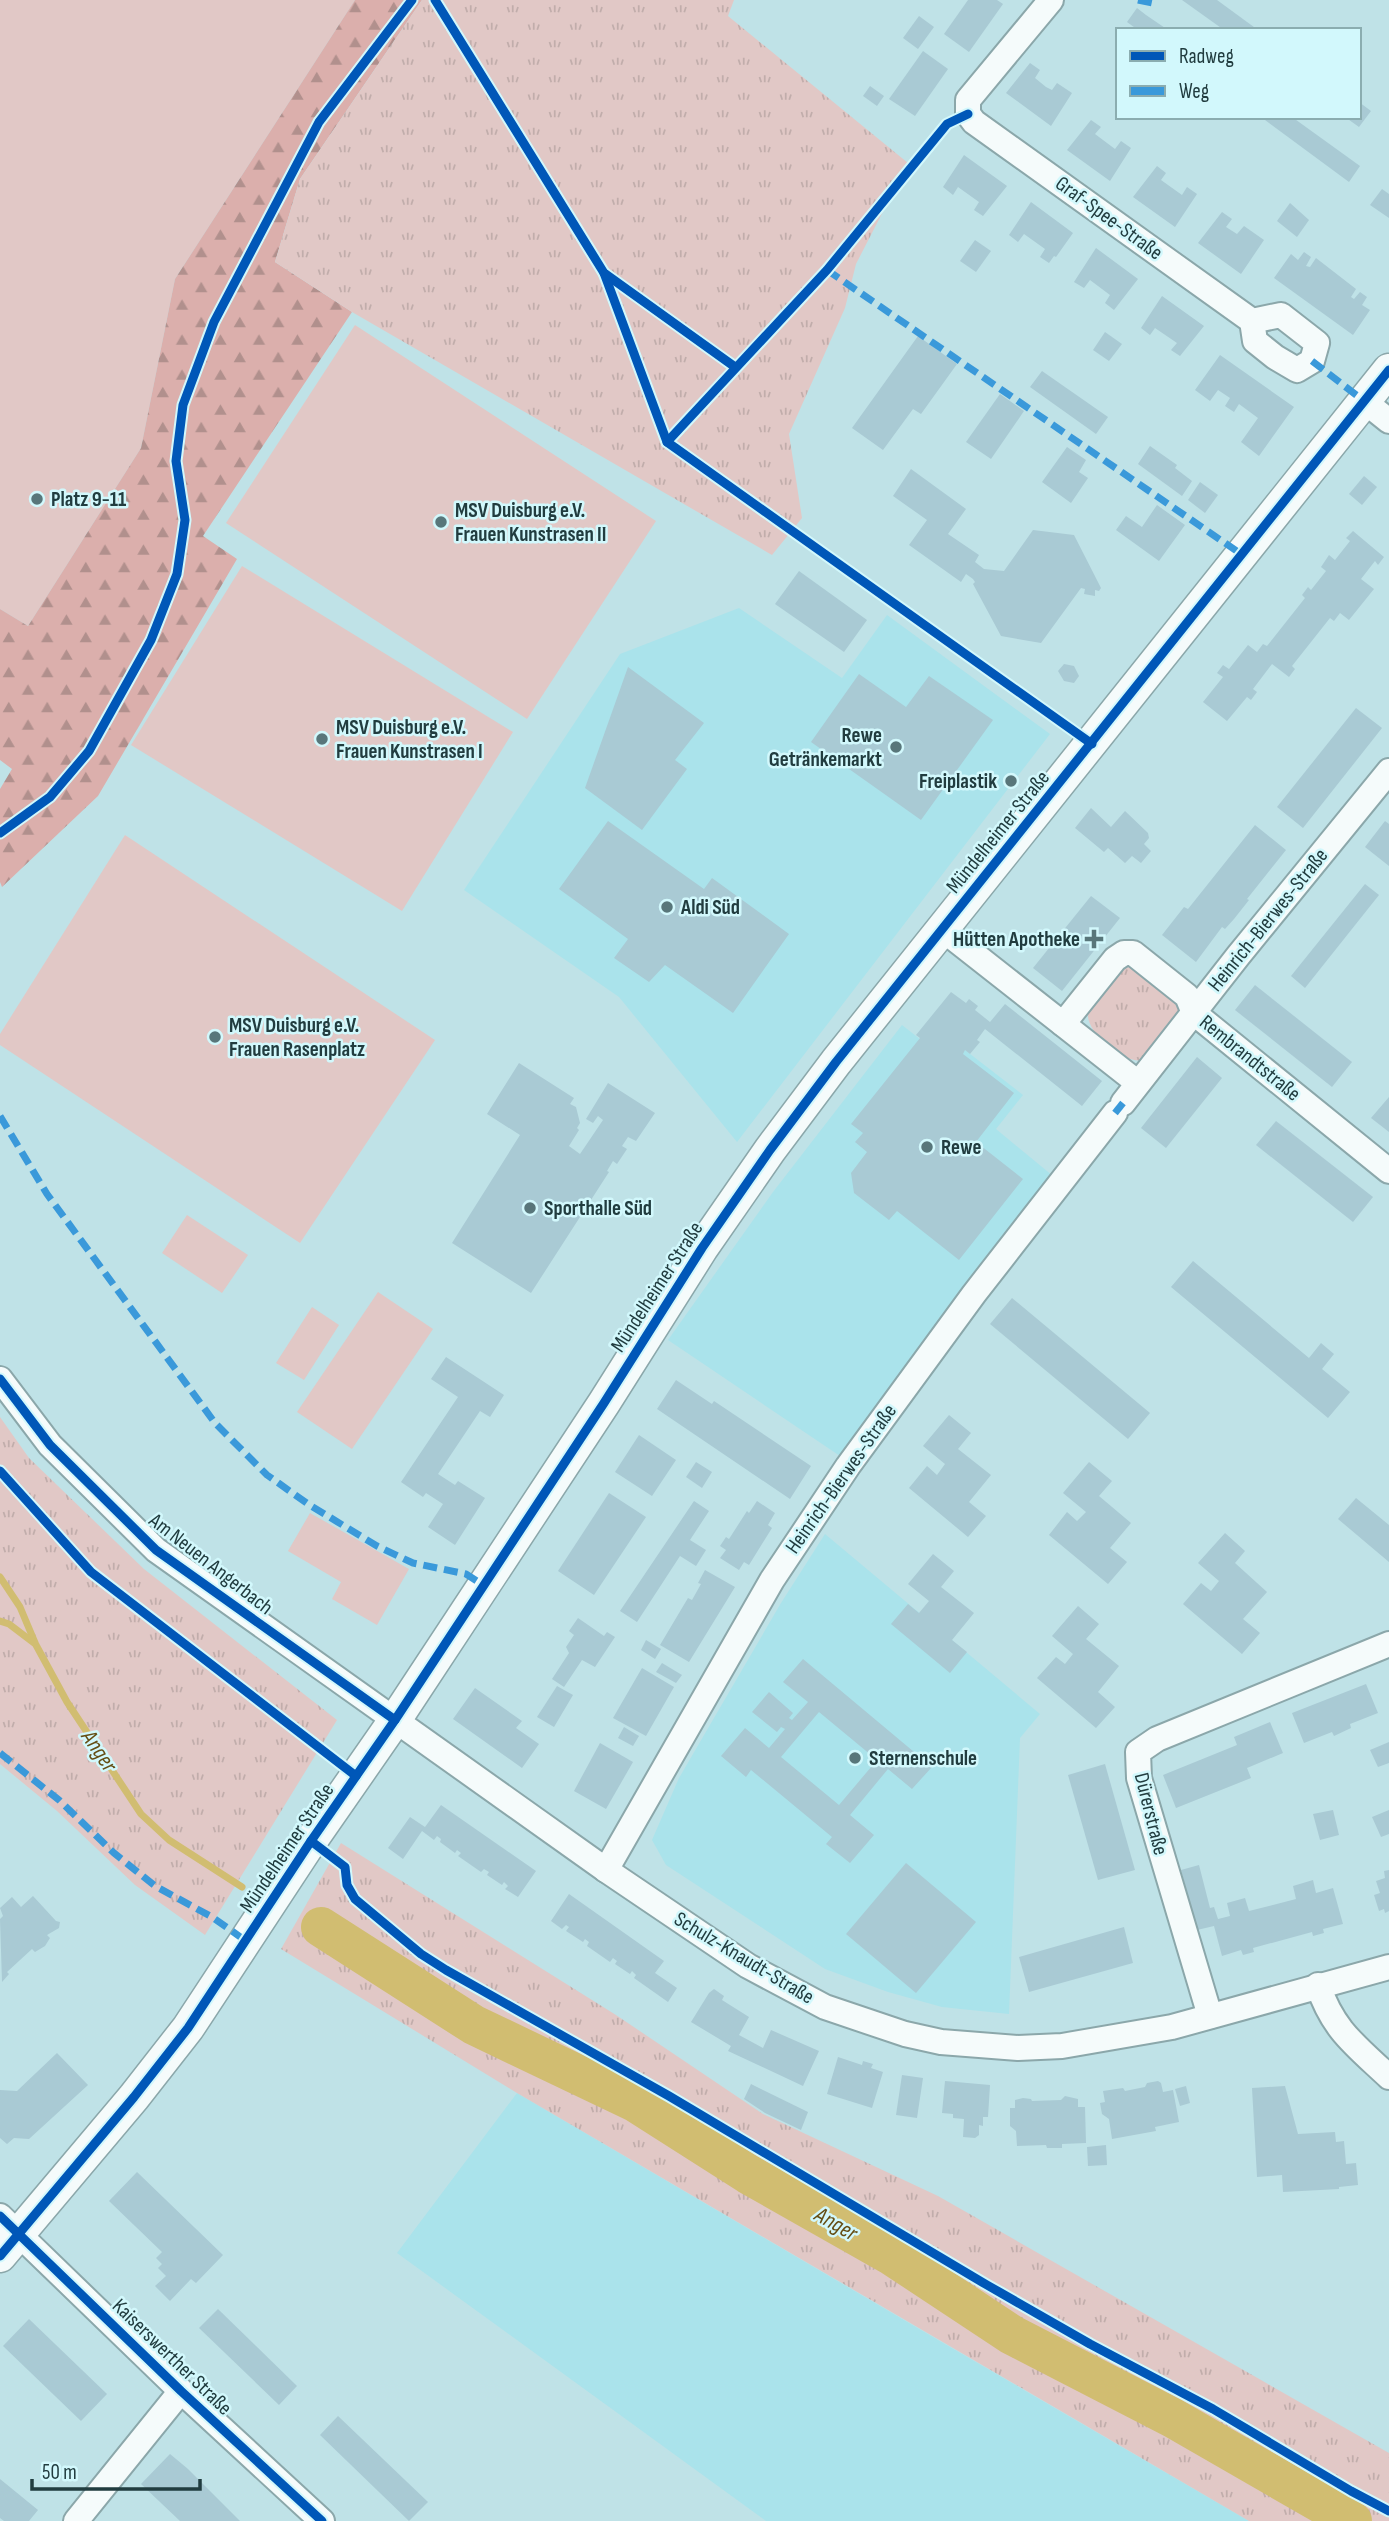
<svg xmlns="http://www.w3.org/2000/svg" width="1389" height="2521" font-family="'Sofia Sans Condensed',sans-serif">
<defs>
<pattern id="forest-firs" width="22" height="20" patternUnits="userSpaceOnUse" patternTransform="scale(1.75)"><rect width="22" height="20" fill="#dbafac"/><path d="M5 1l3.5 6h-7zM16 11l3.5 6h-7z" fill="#b1908d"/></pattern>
<pattern id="park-tufts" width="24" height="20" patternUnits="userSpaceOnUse" patternTransform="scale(1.75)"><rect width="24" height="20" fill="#e1c8c6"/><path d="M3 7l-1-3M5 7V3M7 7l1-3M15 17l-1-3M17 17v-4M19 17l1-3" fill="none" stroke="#c1adab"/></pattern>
</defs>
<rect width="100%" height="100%" fill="#bfe2e7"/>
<g fill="#aae3eb">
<path d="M739 608 842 678 887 615 1050 734 737 1142 619 997 464 890 620 654Z"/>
<path d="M902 1025 953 1065 965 1050 1023 1095 996 1129 1053 1176 843 1458 668 1340 773 1192Z"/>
<path d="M825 1534 1040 1714 1020 1738 1009 2014 942 2007 888 1992 825 1969 666 1865 652 1840 679 1778 781 1603Z"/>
<path d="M517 2093 938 2340 1249 2521H766L397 2253Z"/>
</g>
<g fill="#e1c8c6">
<path d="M0 0H355L175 279 141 448 28 626 0 609Z"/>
<path d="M355 325 656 521 527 719 226 523Z"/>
<path d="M242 566 513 732 402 911 131 745Z"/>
<path d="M125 835 435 1040 300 1243 0 1045V1034Z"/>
<path d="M187 1215 248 1255 222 1293 162 1253Z"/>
<path d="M378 1292 433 1329 352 1449 297 1412Z"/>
<path d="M312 1307 339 1325 304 1380 276 1363Z"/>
<path d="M310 1513 409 1569 377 1625 332 1599 341 1582 288 1551Z"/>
</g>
<path fill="url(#forest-firs)" d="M355 0H422L300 179 275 262 352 312 203 536 237 559 98 796 2 887 0 882V789L12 769 0 760V609L28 626 141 448 175 279Z"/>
<g fill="url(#park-tufts)">
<path d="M422 0H734L728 16 908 163 856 264 845 308 789 434 802 518 772 555 352 312 275 262 300 179Z"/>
<path d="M1131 966 1178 999 1179 1016C1171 1027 1157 1053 1146 1059 1128 1068 1085 1033 1088 1013 1090 1002 1100 994 1106 986 1114 977 1119 970 1131 966Z"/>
<path d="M0 1417 29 1458 144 1569 337 1720 205 1935 135 1885 57 1811 0 1764Z"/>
<path d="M341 1843 616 2015 763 2114 938 2196 1389 2453V2521H1249L517 2093 281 1949Z"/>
</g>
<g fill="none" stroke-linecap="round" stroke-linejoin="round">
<g stroke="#d1bd71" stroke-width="7">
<path d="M0 1577 20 1607 36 1645 67 1702 141 1814 169 1840 242 1887"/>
<path d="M0 1621 9 1624 34 1643"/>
</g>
<path stroke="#d1bd71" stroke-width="40" d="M321 1927 474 2025 635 2102 748 2174 891 2255 1012 2335 1173 2418 1352 2521"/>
</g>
<g fill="#a9cad4" fill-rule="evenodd">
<path d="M968 0H997L1003 4 969 52 944 34Z"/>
<path d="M1182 0H1217L1258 30H1224Z"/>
<path d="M1137 8 1146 15 1168 30H1138L1127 22Z"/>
<path d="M919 16 934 27 918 49 903 38Z"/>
<path d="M923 51 948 69 915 116 889 99Z"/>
<path d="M1030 63 1040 70 1035 78 1046 87 1052 90 1057 83 1072 93 1051 126 1006 93Z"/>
<path d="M870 86 884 96 877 106 863 96Z"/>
<path d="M1359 102 1371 111 1359 127 1345 117H1359Z"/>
<path d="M1261 117H1292L1360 166 1349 182Z"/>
<path d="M1091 120 1101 127 1095 134 1115 149 1121 141 1131 148 1110 181 1067 150Z"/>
<path d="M964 155 1007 186 983 216 974 210 979 202 958 187 953 195 943 187Z"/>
<path d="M1157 166 1166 173 1161 180 1182 195 1187 187 1197 194 1175 227 1133 197Z"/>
<path d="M1382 189 1389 194V218L1370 205Z"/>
<path d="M1031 202 1073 233 1056 257 1054 256 1049 263 1040 257 1045 249 1024 234 1018 242 1009 235Z"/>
<path d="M1290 203 1309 220 1297 237 1277 221Z"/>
<path d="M1222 212 1232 219 1226 227 1237 234 1244 226 1264 240 1241 274 1198 243Z"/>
<path d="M975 240 991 251 976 272 960 261Z"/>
<path d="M1096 248 1138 279 1114 310 1105 303 1110 295 1090 280 1084 288 1074 282Z"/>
<path d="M1304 252 1311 257 1306 266 1310 267 1316 258 1356 289 1351 297 1354 299 1360 292 1367 297 1362 305 1370 310 1353 335 1274 278 1291 254 1298 260Z"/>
<path d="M1162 296 1204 326 1180 356 1171 350 1177 343 1155 328 1150 335 1141 328Z"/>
<path d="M1105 332 1122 344 1109 361 1093 350Z"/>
<path d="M918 336 957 364 921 414 913 409 883 450 852 428Z"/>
<path d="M1220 355 1294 407 1259 456 1241 442 1258 418 1239 404 1234 412 1225 406 1230 398 1218 390 1210 401 1195 390Z"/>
<path d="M1042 371 1108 417 1096 434 1030 387Z"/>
<path d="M1000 394 1024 411 991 459 966 442Z"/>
<path d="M1150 446 1177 465 1175 468 1192 481 1182 496 1138 464Z"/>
<path d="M1067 447 1086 460 1079 472 1088 478 1071 503 1042 482Z"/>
<path d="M911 469 966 509 948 534 979 555 975 562 984 569 1004 571 1033 530 1074 535 1101 588 1099 591 1095 590V596L1084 594 1085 589 1081 588 1041 643 1001 636 973 584 975 582 973 579 966 574 961 582 909 545 927 520 893 496Z"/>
<path d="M1364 476 1377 487 1362 505 1349 494Z"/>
<path d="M1200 482 1218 495 1205 513 1188 500Z"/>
<path d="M1157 505 1185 525 1159 561 1116 530 1126 516 1142 527Z"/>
<path d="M1353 531 1384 557 1378 565 1375 561 1361 579 1374 589 1349 620 1340 613 1334 621 1330 618 1292 666 1295 669 1289 677 1272 664 1253 689 1257 692 1251 700 1247 697 1227 721 1203 702 1223 677 1217 673 1223 665 1229 669 1248 645 1257 652 1263 644 1267 646 1305 598 1302 595 1308 587 1311 590 1326 571 1321 567 1329 555 1335 560 1350 541 1346 538Z"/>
<path d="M799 571 867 620 844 652 775 604Z"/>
<path d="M1064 664 1074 666 1079 676 1074 683 1064 681 1058 671Z"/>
<path d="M628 667 704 723 675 760 687 769 642 830 585 788Z"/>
<path d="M859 674 906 707 929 676 993 720 921 820 811 742Z"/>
<path d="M1356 708 1382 728 1303 828 1277 807Z"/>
<path d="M1091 808 1111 827 1125 811 1148 833 1149 838 1144 844 1151 851 1141 863 1132 856 1125 863 1108 848 1104 852 1075 828Z"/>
<path d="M608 821 704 889 712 878 789 934 733 1013 665 965 649 982 614 958 628 939 559 889Z"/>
<path d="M1385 821 1389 824V866L1365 847Z"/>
<path d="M1255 825 1286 850 1247 899 1249 900 1234 919 1225 929 1222 927 1196 962 1162 935 1184 907 1188 909Z"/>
<path d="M1365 884 1379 895 1305 988 1291 976Z"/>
<path d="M1091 896 1120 918 1062 991 1033 968Z"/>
<path d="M1255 985 1352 1062 1332 1087 1235 1010Z"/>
<path d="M951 992 966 1003 969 999 978 1006 975 1010 990 1022 1005 1004 1102 1081 1082 1106 985 1029 977 1040 980 1042 970 1054 965 1050 963 1054 1014 1093 976 1142 1023 1179 959 1260 897 1211 889 1220 854 1193 851 1173 867 1152 855 1142 863 1133 851 1124 920 1038 916 1035Z"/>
<path d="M1197 1057 1222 1078 1166 1148 1141 1128Z"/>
<path d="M519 1063 574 1098 570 1104 576 1107 580 1123 577 1128 579 1130 569 1146 580 1154 603 1120 598 1116 593 1123 586 1119 608 1083 655 1113 636 1141 628 1137 622 1146 627 1149 617 1164 613 1161 607 1171 609 1172 531 1293 452 1243 520 1135 487 1114Z"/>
<path d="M1389 1097V1132L1371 1118Z"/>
<path d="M1276 1121 1373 1197 1353 1222 1256 1145Z"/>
<path d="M1193 1261 1309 1358 1321 1343 1334 1354 1322 1369 1350 1392 1328 1418 1171 1287Z"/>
<path d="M1012 1298 1150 1413 1128 1439 990 1324Z"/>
<path d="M446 1357 504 1395 490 1417 480 1411 438 1474 455 1485 458 1481 485 1498 455 1545 428 1527 443 1504 426 1493 423 1497 401 1482 458 1397 431 1379Z"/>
<path d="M676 1380 712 1404 714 1401 811 1466 790 1499 657 1409Z"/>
<path d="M949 1415 971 1433 958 1449 991 1475 969 1502 986 1516 968 1537 909 1488 927 1466 937 1475 945 1464 923 1446Z"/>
<path d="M639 1435 676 1460 652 1496 615 1472Z"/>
<path d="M696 1462 712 1472 702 1488 686 1477Z"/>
<path d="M1089 1462 1112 1481 1099 1496 1131 1523 1110 1548 1127 1562 1108 1584 1049 1535 1067 1512 1077 1521 1086 1512 1063 1493Z"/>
<path d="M609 1493 646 1517 594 1595 558 1571Z"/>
<path d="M1356 1498 1389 1525V1562L1338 1519Z"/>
<path d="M694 1501 709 1511 690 1540 706 1550 696 1566 680 1556 637 1622 620 1611Z"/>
<path d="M757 1501 775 1513 768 1525 772 1528 749 1565 744 1562 739 1570 720 1558 726 1550 720 1546 726 1537 729 1539 747 1511 749 1513Z"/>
<path d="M1225 1533 1245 1551 1235 1563 1267 1592 1243 1619 1260 1633 1242 1654 1183 1604 1201 1583 1211 1591 1219 1581 1198 1563Z"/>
<path d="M933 1554 954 1571 941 1587 974 1613 952 1640 967 1652 950 1673 891 1624 908 1604 919 1613 929 1601 908 1584Z"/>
<path d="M705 1570 735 1587 689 1662 660 1645 688 1598 692 1600 701 1584 698 1583Z"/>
<path d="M1078 1606 1099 1624 1086 1639 1119 1666 1098 1692 1115 1707 1096 1728 1037 1678 1056 1657 1065 1664 1073 1654 1052 1636Z"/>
<path d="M578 1618 604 1636 607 1632 615 1637 595 1667 582 1660 564 1687 552 1679 569 1653 566 1647 574 1635 569 1631Z"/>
<path d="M646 1640 661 1649 655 1659 641 1650Z"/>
<path d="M803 1659 932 1767 912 1789 888 1769 850 1815 874 1835 850 1863 826 1844 832 1837 751 1770 746 1777 721 1756 745 1728 769 1748 785 1729 781 1727 777 1732 752 1712 769 1692 793 1713 789 1718 792 1720 808 1702 783 1682ZM819 1712 877 1760 839 1805 781 1757Z"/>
<path d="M662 1663 682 1675 676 1683 656 1672Z"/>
<path d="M642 1668 674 1687 646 1736 613 1718Z"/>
<path d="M1366 1684 1378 1713 1350 1724 1351 1728 1334 1736 1332 1732 1304 1743 1292 1713Z"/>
<path d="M557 1686 573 1695 554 1727 537 1717Z"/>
<path d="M475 1688 522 1721 516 1728 539 1744 522 1768 453 1719Z"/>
<path d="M1270 1722 1283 1753 1247 1768 1251 1778 1176 1808 1163 1775 1237 1745 1234 1737Z"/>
<path d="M624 1727 639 1736 633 1746 618 1738Z"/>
<path d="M1389 1742V1763L1378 1767 1370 1750Z"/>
<path d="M600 1743 633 1762 606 1809 574 1791Z"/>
<path d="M1105 1764 1135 1870 1098 1880 1068 1775Z"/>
<path d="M441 1805 536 1871 518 1897 505 1889 508 1886 504 1882 502 1885 487 1875 489 1872 484 1869 481 1872 458 1856 461 1853 457 1850 455 1853 440 1842 441 1839 437 1836 434 1840 422 1831 403 1859 388 1848 410 1817 425 1827Z"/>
<path d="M1333 1810 1339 1835 1320 1840 1313 1814Z"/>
<path d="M1389 1810V1834L1381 1837 1372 1817Z"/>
<path d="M906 1863 976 1922 916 1993 846 1934Z"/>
<path d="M1199 1865 1210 1908 1214 1907 1218 1919 1230 1916 1227 1903 1245 1898 1249 1911 1296 1899 1293 1886 1313 1880 1316 1893 1333 1888 1343 1924 1323 1929 1324 1933 1313 1936 1312 1932 1253 1948 1254 1952 1243 1955 1241 1950 1222 1956 1214 1926 1197 1930 1181 1870Z"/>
<path d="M1389 1870V1911L1385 1913 1384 1909 1379 1911 1374 1895 1380 1893 1376 1881 1385 1878 1384 1871Z"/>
<path d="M569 1894 664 1961 655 1973 677 1988 668 2002 634 1978 636 1975 632 1971 630 1974 615 1964 617 1961 613 1958 610 1962 587 1946 589 1942 585 1939 583 1942 566 1931 569 1927 566 1925 562 1929 551 1921Z"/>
<path d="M33 1896 56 1921 60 1922 59 1928 47 1935 50 1938 45 1946 35 1952 32 1949 7 1972 9 1974 2 1982 0 1919 3 1916 0 1908 12 1897 21 1907Z"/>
<path d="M1124 1927 1133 1963 1029 1992 1019 1957Z"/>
<path d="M714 1989 724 1996 722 2000 749 2017 739 2035 763 2048 771 2030 819 2051 803 2086 728 2051 731 2046 691 2022 709 1993Z"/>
<path d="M57 2053 88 2085 29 2139 14 2138 7 2144 0 2138V2090L17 2091Z"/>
<path d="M838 2057 862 2065 863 2061 873 2064 871 2068 883 2072 872 2108 827 2094Z"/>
<path d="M902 2075 923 2078 917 2118 896 2115Z"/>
<path d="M945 2081 990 2085 988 2117H983V2126L979 2125V2135L975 2138 963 2137 964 2119 953 2118V2114L942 2113Z"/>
<path d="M1158 2081 1161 2083 1163 2092 1173 2090 1179 2122 1155 2127 1156 2131 1112 2139 1109 2119 1102 2114 1100 2103 1105 2102 1103 2091 1123 2088 1125 2091 1145 2087 1147 2083Z"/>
<path d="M751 2084 808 2112 801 2130 765 2113 744 2099Z"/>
<path d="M1186 2086 1190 2103 1180 2106 1175 2089Z"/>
<path d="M1285 2086 1298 2134 1335 2132 1336 2142 1344 2141 1346 2164 1356 2163 1358 2185 1339 2187V2189L1283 2192 1282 2175 1257 2177 1252 2088Z"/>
<path d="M1065 2096 1078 2099V2107H1085L1086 2143 1062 2144V2148H1047L1046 2145 1017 2146 1016 2131 1010 2126V2108H1015V2100L1023 2098 1031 2099 1032 2101 1061 2100Z"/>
<path d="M1106 2145 1107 2165 1088 2166 1087 2147Z"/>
<path d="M137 2172 223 2255 196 2283 191 2279 170 2301 155 2286 166 2276 158 2268 162 2264 156 2258 162 2252 109 2201Z"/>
<path d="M218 2309 297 2386 279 2405 199 2328Z"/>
<path d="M29 2319 107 2394 81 2421 3 2346Z"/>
<path d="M338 2416 428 2502 409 2521 320 2435Z"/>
<path d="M170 2454 188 2469 240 2521H180L141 2484Z"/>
<path d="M0 2479 38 2510 29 2521H4L0 2518Z"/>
</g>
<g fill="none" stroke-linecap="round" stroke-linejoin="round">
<g stroke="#8ba7aa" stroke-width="28">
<g id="minor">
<path d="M1051 0 968 100V114L974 122 1252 321 1255 341 1275 357 1297 370 1312 361 1317 343 1281 315 1252 321"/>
<path d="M1364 401 1389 421"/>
<path d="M942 929 1138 1083"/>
<path d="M1063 1024 1115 959 1124 953H1133L1187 996 1194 1013 1389 1171"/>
<path d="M1123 1103 1238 956 1389 771"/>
<path d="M0 1379 50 1445 156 1550 606 1870 748 1966 825 2007 905 2034 941 2042 1018 2048 1062 2046 1172 2027 1389 1967"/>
<path d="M606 1870 772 1580 848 1466 974 1294 1115 1113"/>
<path d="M1318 1985C1333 2030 1355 2045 1389 2077"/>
<path d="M1210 2016 1139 1778 1138 1752 1157 1739 1389 1644"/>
<path d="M0 2216 181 2391 322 2521"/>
<path d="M76 2521 181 2391"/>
</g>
</g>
<g stroke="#8ba7aa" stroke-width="35">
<path id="major" d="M0 2256 134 2097 188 2028 311 1841 395 1720 604 1403 702 1248 770 1150 836 1062 1389 370"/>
</g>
<use href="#minor" stroke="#f5fbfb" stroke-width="24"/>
<use href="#major" stroke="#f5fbfb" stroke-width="32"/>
<g stroke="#3a99da" stroke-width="7" stroke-dasharray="14 7" stroke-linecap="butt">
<path d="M1138 0 1157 4"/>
<path d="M827 270 1241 554"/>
<path d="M1312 361 1364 401"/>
<path d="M1115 1113 1123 1103"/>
<path d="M0 1116 47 1194 215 1423 267 1475 308 1504 377 1546 413 1563 466 1574 483 1585"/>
<path d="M0 1753 59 1800 114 1853 155 1886 212 1917 246 1941"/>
</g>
<g stroke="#d2f8fc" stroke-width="13">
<g id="cycleway">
<path d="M435 0 604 273 735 367"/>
<path d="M604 273 667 442 1092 744"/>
<path d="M667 442 827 270 947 124 968 114"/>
<path d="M0 833 50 797 89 751 151 640 177 574 185 520 176 461 183 405 214 322 319 122 412 0"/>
<path d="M0 1379 50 1445 156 1550 395 1720"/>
<path d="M0 1471 91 1572 356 1776"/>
<path d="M311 1841 345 1867 347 1885 355 1899 421 1954 446 1970 669 2096 987 2285 1090 2344 1213 2409 1351 2491 1389 2511"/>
<path d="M0 2216 181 2391 322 2521"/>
<path d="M0 2256 134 2097 188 2028 311 1841 395 1720 604 1403 702 1248 770 1150 836 1062 1389 370"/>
</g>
</g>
<use href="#cycleway" stroke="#0057b8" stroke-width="9"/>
</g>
<g fill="#58767a" stroke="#d2f8fc" stroke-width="2.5">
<circle cx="37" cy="499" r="7"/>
<circle cx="441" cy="522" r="7"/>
<circle cx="322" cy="739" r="7"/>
<circle cx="896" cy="747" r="7"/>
<circle cx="1011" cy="781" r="7"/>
<circle cx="667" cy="907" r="7"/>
<path d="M1090.5 928.5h7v7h7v7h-7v7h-7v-7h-7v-7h7z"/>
<circle cx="215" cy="1037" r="7"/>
<circle cx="927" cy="1147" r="7"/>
<circle cx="530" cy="1208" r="7"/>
<circle cx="855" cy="1758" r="7"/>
</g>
<g text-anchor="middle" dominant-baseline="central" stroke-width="5" stroke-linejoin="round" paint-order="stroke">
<g font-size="21" fill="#213c3f" stroke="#d2f8fc">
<text transform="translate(1109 218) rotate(36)">Graf-Spee-Straße</text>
<text transform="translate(998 832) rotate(-51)">Mündelheimer Straße</text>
<text transform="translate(1268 920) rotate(-51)">Heinrich-Bierwes-Straße</text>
<text transform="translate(1250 1058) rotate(39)">Rembrandtstraße</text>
<text transform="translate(657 1287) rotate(-57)">Mündelheimer Straße</text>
<text transform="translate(841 1479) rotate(-55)">Heinrich-Bierwes-Straße</text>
<text transform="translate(211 1564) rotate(38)">Am Neuen Angerbach</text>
<text transform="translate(1151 1814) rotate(76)">Dürerstraße</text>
<text transform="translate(287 1848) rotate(-56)">Mündelheimer Straße</text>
<text transform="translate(744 1958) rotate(31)">Schulz-Knaudt-Straße</text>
<text transform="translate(172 2357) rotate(44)">Kaiserswerther Straße</text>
</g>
<g font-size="21" font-weight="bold" fill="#213c3f" stroke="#d2f8fc" text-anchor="start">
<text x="51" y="499">Platz 9-11</text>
<text x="455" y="510">MSV Duisburg e.V.<tspan x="455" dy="24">Frauen Kunstrasen II</tspan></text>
<text x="336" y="727">MSV Duisburg e.V.<tspan x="336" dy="24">Frauen Kunstrasen I</tspan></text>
<text x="882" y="735" text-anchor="end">Rewe<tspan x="882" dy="24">Getränkemarkt</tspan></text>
<text x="997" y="781" text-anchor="end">Freiplastik</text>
<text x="681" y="907">Aldi Süd</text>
<text x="1080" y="939" text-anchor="end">Hütten Apotheke</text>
<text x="229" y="1025">MSV Duisburg e.V.<tspan x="229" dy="24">Frauen Rasenplatz</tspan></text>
<text x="941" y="1147">Rewe</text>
<text x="544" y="1208">Sporthalle Süd</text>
<text x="869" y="1758">Sternenschule</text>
</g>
<g font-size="23" font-style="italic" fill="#654e14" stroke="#d2f8fc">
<text transform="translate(99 1751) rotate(56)">Anger</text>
<text transform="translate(836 2224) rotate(30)">Anger</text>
</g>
</g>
<rect x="1116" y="28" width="245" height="91" fill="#d2f8fc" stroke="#8badb0" stroke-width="2"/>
<rect x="1130" y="51" width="35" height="10" fill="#0057b8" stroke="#8badb0" stroke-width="2"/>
<text x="1179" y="63" font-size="21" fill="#213c3f">Radweg</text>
<rect x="1130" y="86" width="35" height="10" fill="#3a99da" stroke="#8badb0" stroke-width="2"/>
<text x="1179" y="98" font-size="21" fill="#213c3f">Weg</text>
<path d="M32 2479v10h168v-10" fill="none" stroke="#213c3f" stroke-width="3.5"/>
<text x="42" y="2479" font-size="21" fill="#213c3f" stroke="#d2f8fc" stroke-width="5" paint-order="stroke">50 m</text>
</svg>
